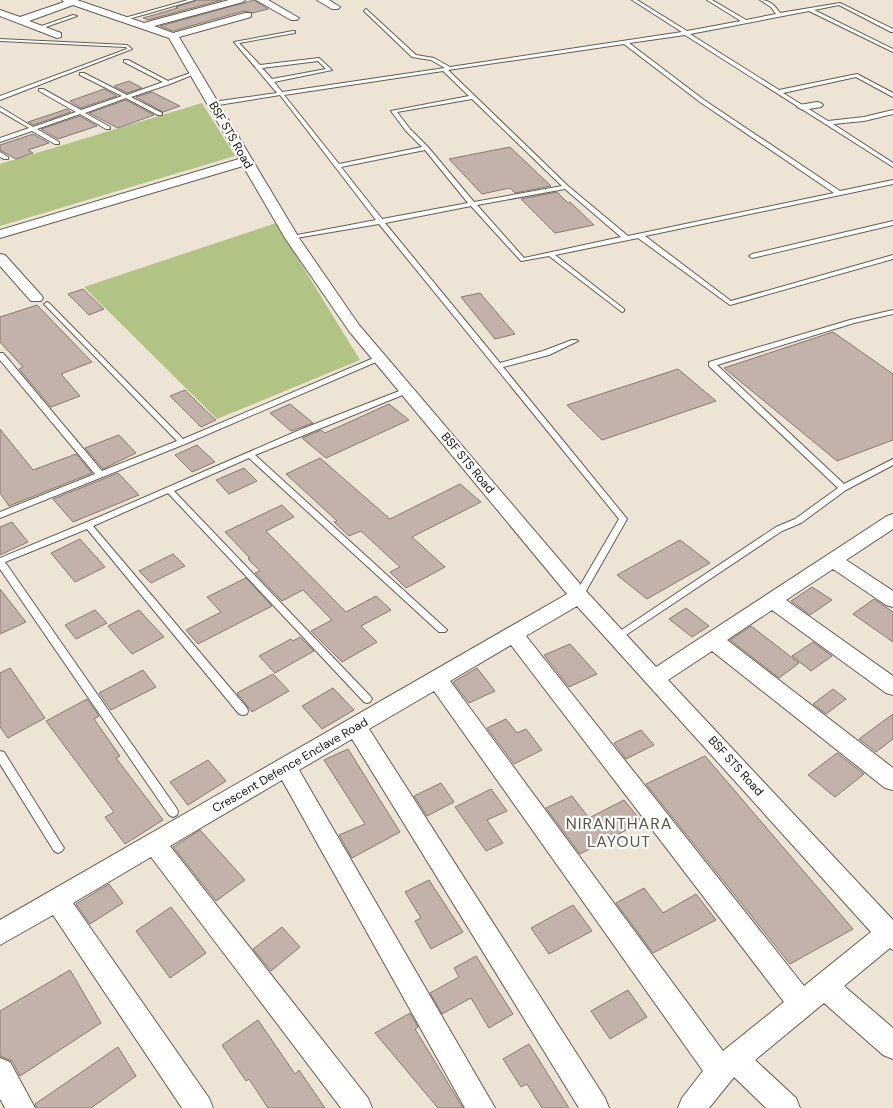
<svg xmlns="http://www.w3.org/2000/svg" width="893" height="1108" font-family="'DM Sans',sans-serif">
<rect width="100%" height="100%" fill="#eee4d5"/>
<g fill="#b1c485">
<path d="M202 103 235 156 0 226V164Z"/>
<path d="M276 223 360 360 217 419 84 287Z"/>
</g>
<g fill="#c2b2a9" stroke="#887971">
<path d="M197 0H222L148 20 143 18 178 8 176 7Z"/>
<path d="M254 0 268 9 253 13 244 11 173 31 160 26Z"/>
<path d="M129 81 142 88 127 93 114 86Z"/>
<path d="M104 89 117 96 81 108 70 101Z"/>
<path d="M152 92 180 106 163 112 136 97Z"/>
<path d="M126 100 154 115 118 128 89 113Z"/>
<path d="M67 109 71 112 33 125 28 122Z"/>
<path d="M80 116 97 126 58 139 41 129Z"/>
<path d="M33 134 49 143 28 150 33 153 16 159 0 150V145Z"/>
<path d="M510 147 551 186 515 193 510 188 482 194 449 159Z"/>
<path d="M557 192 568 203 570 202 594 225 555 233 521 199Z"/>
<path d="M83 289 104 309 89 315 68 294Z"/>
<path d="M480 293 515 334 495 339 461 297Z"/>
<path d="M37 305 92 362 61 374 80 396 51 407 19 369 23 367 0 342V317Z"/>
<path d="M833 332 893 374V440L837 461 724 368Z"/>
<path d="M678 369 716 401 602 440 567 405Z"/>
<path d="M185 390 204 409 216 420 201 427 170 396Z"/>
<path d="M290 404 313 423 291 431 270 413Z"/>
<path d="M389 404 409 420 326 458 302 438 321 430 325 433Z"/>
<path d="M0 429 33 470 76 454 92 473 9 506 0 493Z"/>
<path d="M119 435 136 453 103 469 85 448Z"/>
<path d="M197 445 215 462 192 472 175 455Z"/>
<path d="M320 458 390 519 460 484 481 502 412 537 445 567 406 588 390 572 400 567 361 531 349 536 334 522 337 521 286 474Z"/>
<path d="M244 468 257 481 229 494 216 480Z"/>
<path d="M118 473 139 495 73 522 53 499Z"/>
<path d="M282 505 294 517 266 531 346 612 376 596 391 610 361 626 377 642 342 662 311 631 332 620 303 590 282 601 255 573 260 571 248 559 250 558 225 532Z"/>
<path d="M12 522 28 542 0 555V527Z"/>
<path d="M80 539 105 567 75 582 51 553Z"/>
<path d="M680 540 710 563 647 599 617 575Z"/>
<path d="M173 554 185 566 151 583 139 571Z"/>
<path d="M246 578 272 606 198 644 186 630 221 612 207 597Z"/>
<path d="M812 587 832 600 810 615 791 601Z"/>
<path d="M0 589 26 622 0 634Z"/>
<path d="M874 599 893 612V642L853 614Z"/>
<path d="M686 608 709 626 692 637 669 619Z"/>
<path d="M95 610 107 623 76 639 65 625Z"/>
<path d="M139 610 164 637 132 654 108 626Z"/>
<path d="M751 626 799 663 779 678 730 640Z"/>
<path d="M300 637 314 651 275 673 259 656 291 639 293 641Z"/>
<path d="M813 642 832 656 811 671 792 656Z"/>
<path d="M570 644 597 674 569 687 544 655Z"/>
<path d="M10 668 45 718 8 738 0 727V673Z"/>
<path d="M477 668 495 691 469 703 453 682Z"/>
<path d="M143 670 156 687 111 710 99 693Z"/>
<path d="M273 674 289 691 252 712 237 693Z"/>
<path d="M333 688 354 710 322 729 302 706Z"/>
<path d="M833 689 846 699 826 714 813 704Z"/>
<path d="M87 699 99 716 94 719 120 756 116 758 163 820 125 844 105 817 114 812 46 721Z"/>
<path d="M893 714V739L876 752 859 739Z"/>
<path d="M506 719 517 733 526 729 542 750 514 764 487 728Z"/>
<path d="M641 730 654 745 626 759 614 743Z"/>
<path d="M348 749 400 832 352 858 339 835 365 824 324 760Z"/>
<path d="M837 753 864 774 835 797 808 775Z"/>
<path d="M705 756 853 929 790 964 646 784Z"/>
<path d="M208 760 226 781 188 805 170 782Z"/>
<path d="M441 783 454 802 427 816 414 796Z"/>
<path d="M491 789 507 811 487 820 503 843 486 851 455 807Z"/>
<path d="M572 796 589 818 624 800 642 822 580 854 546 808Z"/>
<path d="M200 830 245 880 216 901 173 847Z"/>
<path d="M429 880 463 932 431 949 415 921 421 918 405 892Z"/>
<path d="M109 884 123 903 90 924 76 904Z"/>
<path d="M644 888 663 913 696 894 716 920 653 953 616 903Z"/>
<path d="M573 905 592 931 549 954 531 928Z"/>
<path d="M171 907 206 953 170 978 136 931Z"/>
<path d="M282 927 300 947 271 971 253 949Z"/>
<path d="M476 956 513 1014 489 1028 471 998 442 1014 430 993 459 977 454 968Z"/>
<path d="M70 970 101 1023 20 1076 12 1061 0 1056V1011Z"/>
<path d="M628 990 647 1017 610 1039 591 1011Z"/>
<path d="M410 1013 418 1027 415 1029 463 1108H438L375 1033Z"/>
<path d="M258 1020 295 1074 299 1070 325 1108H268L249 1079 246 1081 222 1045Z"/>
<path d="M529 1044 569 1108H542L527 1084 521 1087 503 1059Z"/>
<path d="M118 1047 136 1076 91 1108H37L35 1104Z"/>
</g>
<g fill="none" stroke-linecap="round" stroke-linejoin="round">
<g stroke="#665d51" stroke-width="2">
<g id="lane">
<path d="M188 0H195L125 20 121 19Z"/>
<path d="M632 0H637L687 31 741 21 707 0H712L746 20 776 14 771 7 760 0C770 0 775 6 780 13L840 3 893 29V32H891L839 5 814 10 893 49V52L809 11 690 34 779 90 857 74 893 93V97L891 96 856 77 783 93 828 121 864 117 893 110V114L864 121 833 124 893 163V167L685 35 629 43 704 100 840 191 893 180V184L645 236 731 301 893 255V259L730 305 638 238 555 255 624 309V311L622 312 549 256 521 261 471 206 385 223 500 363 543 351 572 340H576L578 341 549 355 503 367 627 519 582 598 579 599 574 596 619 519 379 224 290 239 289 238 292 236 376 220 280 95 212 106 209 104 212 102 277 93 234 42 293 31H295V33L239 43 260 65 319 58 332 70 274 82 282 92 445 68 431 60 412 57 364 11 366 9 416 55 434 58 450 67 682 32ZM624 44 700 102 834 193 628 236 568 186 448 70ZM318 61 326 69 272 79 262 68ZM443 71 469 96 391 111 406 131 422 147 339 164 284 95ZM472 99 562 186 474 202 428 147 410 129 397 112ZM425 150 468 203 382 219 341 167ZM565 189 621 237 524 258 477 205Z"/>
<path d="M73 15 77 16 40 29 36 28Z"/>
<path d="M0 39 127 45 132 49 0 100V96L127 49 126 47 0 41Z"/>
<path d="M124 60H128L168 81 193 72 197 73 170 84 131 97 162 113V115H158L126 98 85 113 110 127V129H106L80 114 37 129 59 142V144H55L32 131 0 142V138L29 128 0 111V107L33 127 76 112 39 91V89H43L81 110 122 96 80 75V73H84L127 95 163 82 124 62Z"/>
<path d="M0 152 8 157V159H4L0 157Z"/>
<path d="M893 221V225L752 258 749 256 752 254Z"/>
<path d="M47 302 49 303 183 439 376 357H382L383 359 185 444 0 518V512L95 474 0 360V353H3L102 471 177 441 45 305 44 304Z"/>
<path d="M893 310V314L854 323 717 365 844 484 893 459V465L846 490 801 523 782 531 620 639H614L612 637 614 635 776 527 795 519 838 488 709 366V362L850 320Z"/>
<path d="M407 388 411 390 410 392 255 455 445 628 447 630 445 632H439L249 458 174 491 370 696 372 699 370 702 367 703 364 702 168 493 93 526 247 708 248 711 247 714 243 715 239 714 87 529 5 562 177 809 178 812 177 815 173 817 169 815 0 569V558L99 517 302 429Z"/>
<path d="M0 751 4 752 62 845 64 848 62 851 58 853 54 851 0 764Z"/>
</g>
</g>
<g stroke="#665d51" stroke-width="2">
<g id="street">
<path d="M62 0H77L144 23 229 0H245L243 2 154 26 173 33 245 13H251V17L179 37 299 238 359 325 586 591 656 667 887 516 893 514V529L846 560 893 591V607L886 605 833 569 786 600 893 676V695L886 693 772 610 727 640 893 768V790L885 788 712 651 668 680 893 920V950L890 948 844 986 893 1028V1059L883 1055 824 1003 755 1060 796 1098 800 1108H766L734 1077 709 1108H678L682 1098 703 1071 434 691 369 729 605 1098 609 1108H579L352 739 299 770 495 1108H465L282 780 170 846 368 1098 372 1108H341L151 857 73 903 209 1098 213 1108H182L53 915 0 945V920L567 594 349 331 285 238 243 166 0 238V230L239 159 169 38 73 5 29 21 61 33V37L57 38 0 16V10L20 17 64 2ZM577 606 871 932 804 986 526 636ZM511 645 784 1002 723 1051 450 681Z"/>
<path d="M256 0H268L299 18 297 20H291Z"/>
<path d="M317 0H329L340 7 338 9H332Z"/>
<path d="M817 102 821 103 823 105 821 107 803 110 797 107 799 105Z"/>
<path d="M0 254 5 255 41 295 43 298 41 301H31L0 266Z"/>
<path d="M0 1058 10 1062 35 1108H5L0 1099Z"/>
</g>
</g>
<use href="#lane" fill="#fff" fill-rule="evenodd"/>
<use href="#street" fill="#fff" fill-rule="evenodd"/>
</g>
<g text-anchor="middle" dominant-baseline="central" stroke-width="4.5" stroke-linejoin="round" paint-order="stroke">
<g font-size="12" fill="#15110c" stroke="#fff">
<text transform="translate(231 135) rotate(60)">BSF STS Road</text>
<text transform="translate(468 463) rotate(50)">BSF STS Road</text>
<text transform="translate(290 765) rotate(-30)">Crescent Defence Enclave Road</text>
<text transform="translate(736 766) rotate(48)">BSF STS Road</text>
</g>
<g font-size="16" letter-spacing="1" fill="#5b5246" stroke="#fff">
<text x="619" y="823">NIRANTHARA<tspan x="619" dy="18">LAYOUT</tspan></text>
</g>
</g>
</svg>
